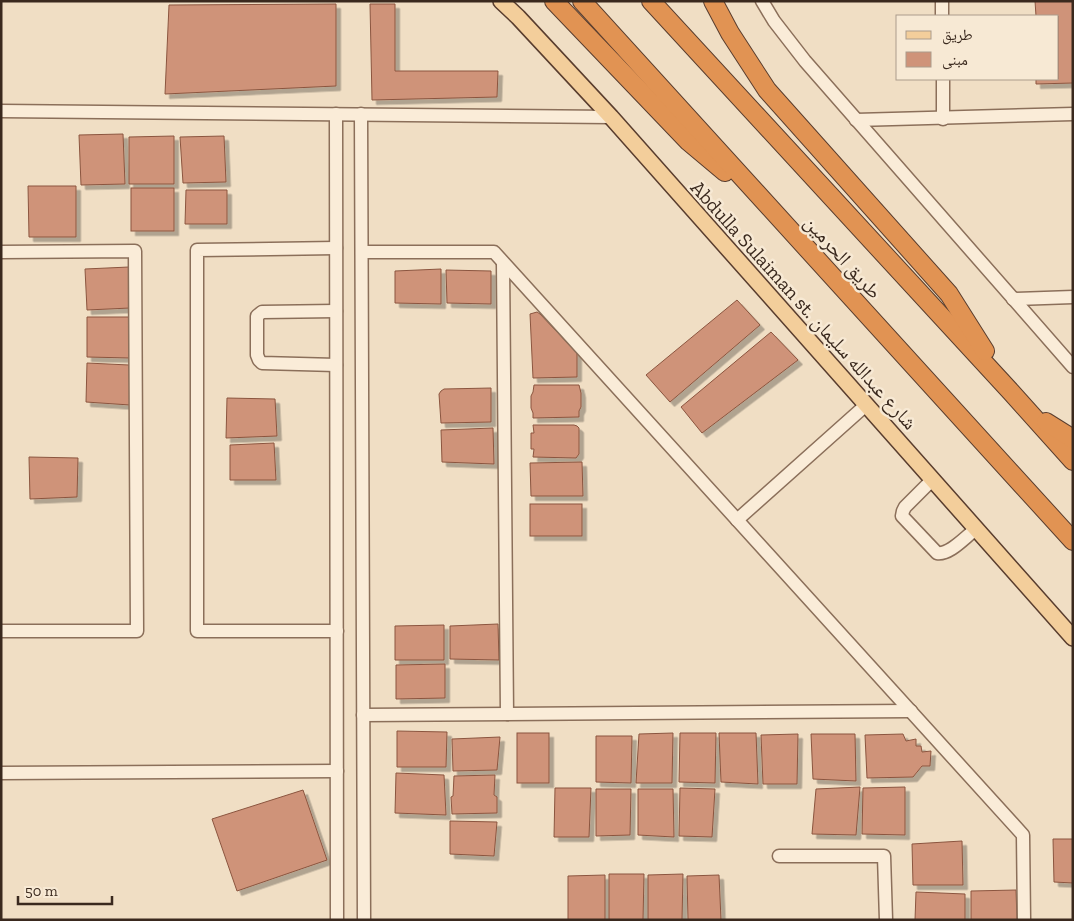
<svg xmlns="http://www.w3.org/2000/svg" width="1074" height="921" font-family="'Zilla Slab','Noto Naskh Arabic',serif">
<defs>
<filter id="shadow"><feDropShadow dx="4.5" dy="4.5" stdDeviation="0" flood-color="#0004"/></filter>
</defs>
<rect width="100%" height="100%" fill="#f0dec4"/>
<g fill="#cf9379" stroke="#8b553f" filter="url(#shadow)">
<path d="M1035 1H1073V83L1036 84V79H1058V16H1036Z"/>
<path d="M336 4V86L165 94 169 5Z"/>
<path d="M370 4H395V71H498L497 97 372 100Z"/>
<path d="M123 134 125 184 81 185 79 135Z"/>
<path d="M174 136V184H129V137Z"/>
<path d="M224 136 226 182 183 183 180 137Z"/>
<path d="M28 186H76V237H29Z"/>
<rect x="131" y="188" width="43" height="43"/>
<path d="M186 190H227V224H185Z"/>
<path d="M129 267 130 308 87 310 85 269Z"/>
<path d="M441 269V304L395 303V271Z"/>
<path d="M446 270 491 271V304L447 303Z"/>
<path d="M737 300 760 325 670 402 646 375Z"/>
<path d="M537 312 540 314 577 353V377L533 378 530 314Z"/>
<path d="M87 317H131L130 358 87 357Z"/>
<path d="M771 332 798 360 702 433 681 407Z"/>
<path d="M87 363 129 365 130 405 86 402Z"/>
<path d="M534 385H579L581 393V407L579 411V417L533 418V413L531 408V396L533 392Z"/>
<path d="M491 388V422L441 423 439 394 441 391 444 389Z"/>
<path d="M227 398 275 399 277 436 226 438Z"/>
<path d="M533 425H574L577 426 579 428V454L576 458 533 457 534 449H531V433H534Z"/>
<path d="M493 428 494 464 442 462 441 430Z"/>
<path d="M274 443 276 480H230V445Z"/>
<path d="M29 457 78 458 77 497 30 499Z"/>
<path d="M582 462 583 496H531L530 463Z"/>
<rect x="530" y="504" width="52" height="32"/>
<path d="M498 624 499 660 450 659V626Z"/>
<path d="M444 625V660H395V626Z"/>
<path d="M445 664V698L396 699V665Z"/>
<path d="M397 731 447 732 446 767H397Z"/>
<rect x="517" y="733" width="32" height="50"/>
<path d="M673 733 672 783H636L639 734Z"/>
<path d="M680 733H716L715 783 679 782Z"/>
<path d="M719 733H756L758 784 721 782Z"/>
<path d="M798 734 797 784H763L761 735Z"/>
<path d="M811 734H855L856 781 813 779Z"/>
<path d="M903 734 906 741 916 739V746H921L922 752 931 751 930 766H922L913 777 867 778 865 735Z"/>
<path d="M596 736H632L631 783 596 782Z"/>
<path d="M500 737 497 770 453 771 452 739Z"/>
<path d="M396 773 444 775 446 815 395 813Z"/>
<path d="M495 775 494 795 497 797V813L452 814 451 797 453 796 454 776Z"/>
<path d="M860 787 856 835 812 834 816 789Z"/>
<path d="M905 787V835L862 834 863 788Z"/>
<path d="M555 788H591L589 837H554Z"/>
<path d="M680 788 715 789 712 837 679 836Z"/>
<path d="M596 789H631L630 835 596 836Z"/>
<path d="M638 789H673L674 837 638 835Z"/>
<path d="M303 790 327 860 237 891 212 819Z"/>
<path d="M450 821 497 822 494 856 450 854Z"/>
<path d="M1053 839H1073V883L1054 882Z"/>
<path d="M962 841 963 885H913L912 844Z"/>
<path d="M609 874H644L643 920H609Z"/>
<path d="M683 874 682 920H648V875Z"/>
<path d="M605 875V920H568V876Z"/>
<path d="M719 875 721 920H688L687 876Z"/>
<path d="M1016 890 1017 920H971V891Z"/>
<path d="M916 892 965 894V920H915Z"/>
</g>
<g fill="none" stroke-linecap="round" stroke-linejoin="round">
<g stroke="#8b6f5a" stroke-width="15">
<g id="minor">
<path d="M762 1 774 21 805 61 1073 367"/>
<path d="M942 1V16"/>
<path d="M943 79V119"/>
<path d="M1 111 611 117"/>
<path d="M336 114 337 920"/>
<path d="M361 114 364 920"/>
<path d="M856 120 1073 114"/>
<path d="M336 248 197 250V631H337"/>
<path d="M1 252 135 251 137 631H1"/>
<path d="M362 252H494L1023 835 1024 920"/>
<path d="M503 263 507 714"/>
<path d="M1013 299 1073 297"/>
<path d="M336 311 262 312 257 316V355L259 360 262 363 336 365"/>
<path d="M932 480 905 507 903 511 902 516 937 553C950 555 965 537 976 529"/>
<path d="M737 520 866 405"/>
<path d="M363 715 911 711"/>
<path d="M1 773 337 771"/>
<path d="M779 856H884L886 920"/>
</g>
</g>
<g stroke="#593d2e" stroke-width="18">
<path id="major" d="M501 1 518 17 611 117 1073 638"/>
</g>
<g stroke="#593d2e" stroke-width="20">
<g id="highway">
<path d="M554 1 688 141 725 172"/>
<path d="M582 1 1073 541"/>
<path d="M651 1 1011 392 1073 461"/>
<path d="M713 1 730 33 767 90 949 294 985 351"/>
<path d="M1046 422 1073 439"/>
</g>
</g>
<use href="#minor" stroke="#faecd8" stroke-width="12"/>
<use href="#major" stroke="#f3ce9b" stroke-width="15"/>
<use href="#highway" stroke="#e19353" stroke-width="18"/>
</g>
<g text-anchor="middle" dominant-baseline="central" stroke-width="5" stroke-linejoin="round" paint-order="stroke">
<g font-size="20" fill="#3a291e" stroke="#f7e9d4">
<text transform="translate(843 257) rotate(48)">طريق الحرمين</text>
<text transform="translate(804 305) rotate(48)">Abdulla Sulaiman st. شارع عبدالله سليمان</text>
</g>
</g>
<rect width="1074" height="921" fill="none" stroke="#3a291e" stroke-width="5"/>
<rect x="896" y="15" width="162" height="65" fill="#f7e9d4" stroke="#ab9c8b"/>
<rect x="906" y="31" width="25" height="8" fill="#f3ce9b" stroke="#ab9c8b"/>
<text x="942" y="40" font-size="15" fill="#3a291e">طريق</text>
<rect x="906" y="52" width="25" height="15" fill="#cf9379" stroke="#ab9c8b"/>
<text x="942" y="65" font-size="15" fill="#3a291e">مبنى</text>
<path d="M18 896v8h94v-8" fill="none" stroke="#3a291e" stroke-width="2.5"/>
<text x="25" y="896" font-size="15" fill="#3a291e" stroke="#f7e9d4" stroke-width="4" paint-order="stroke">50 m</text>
</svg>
